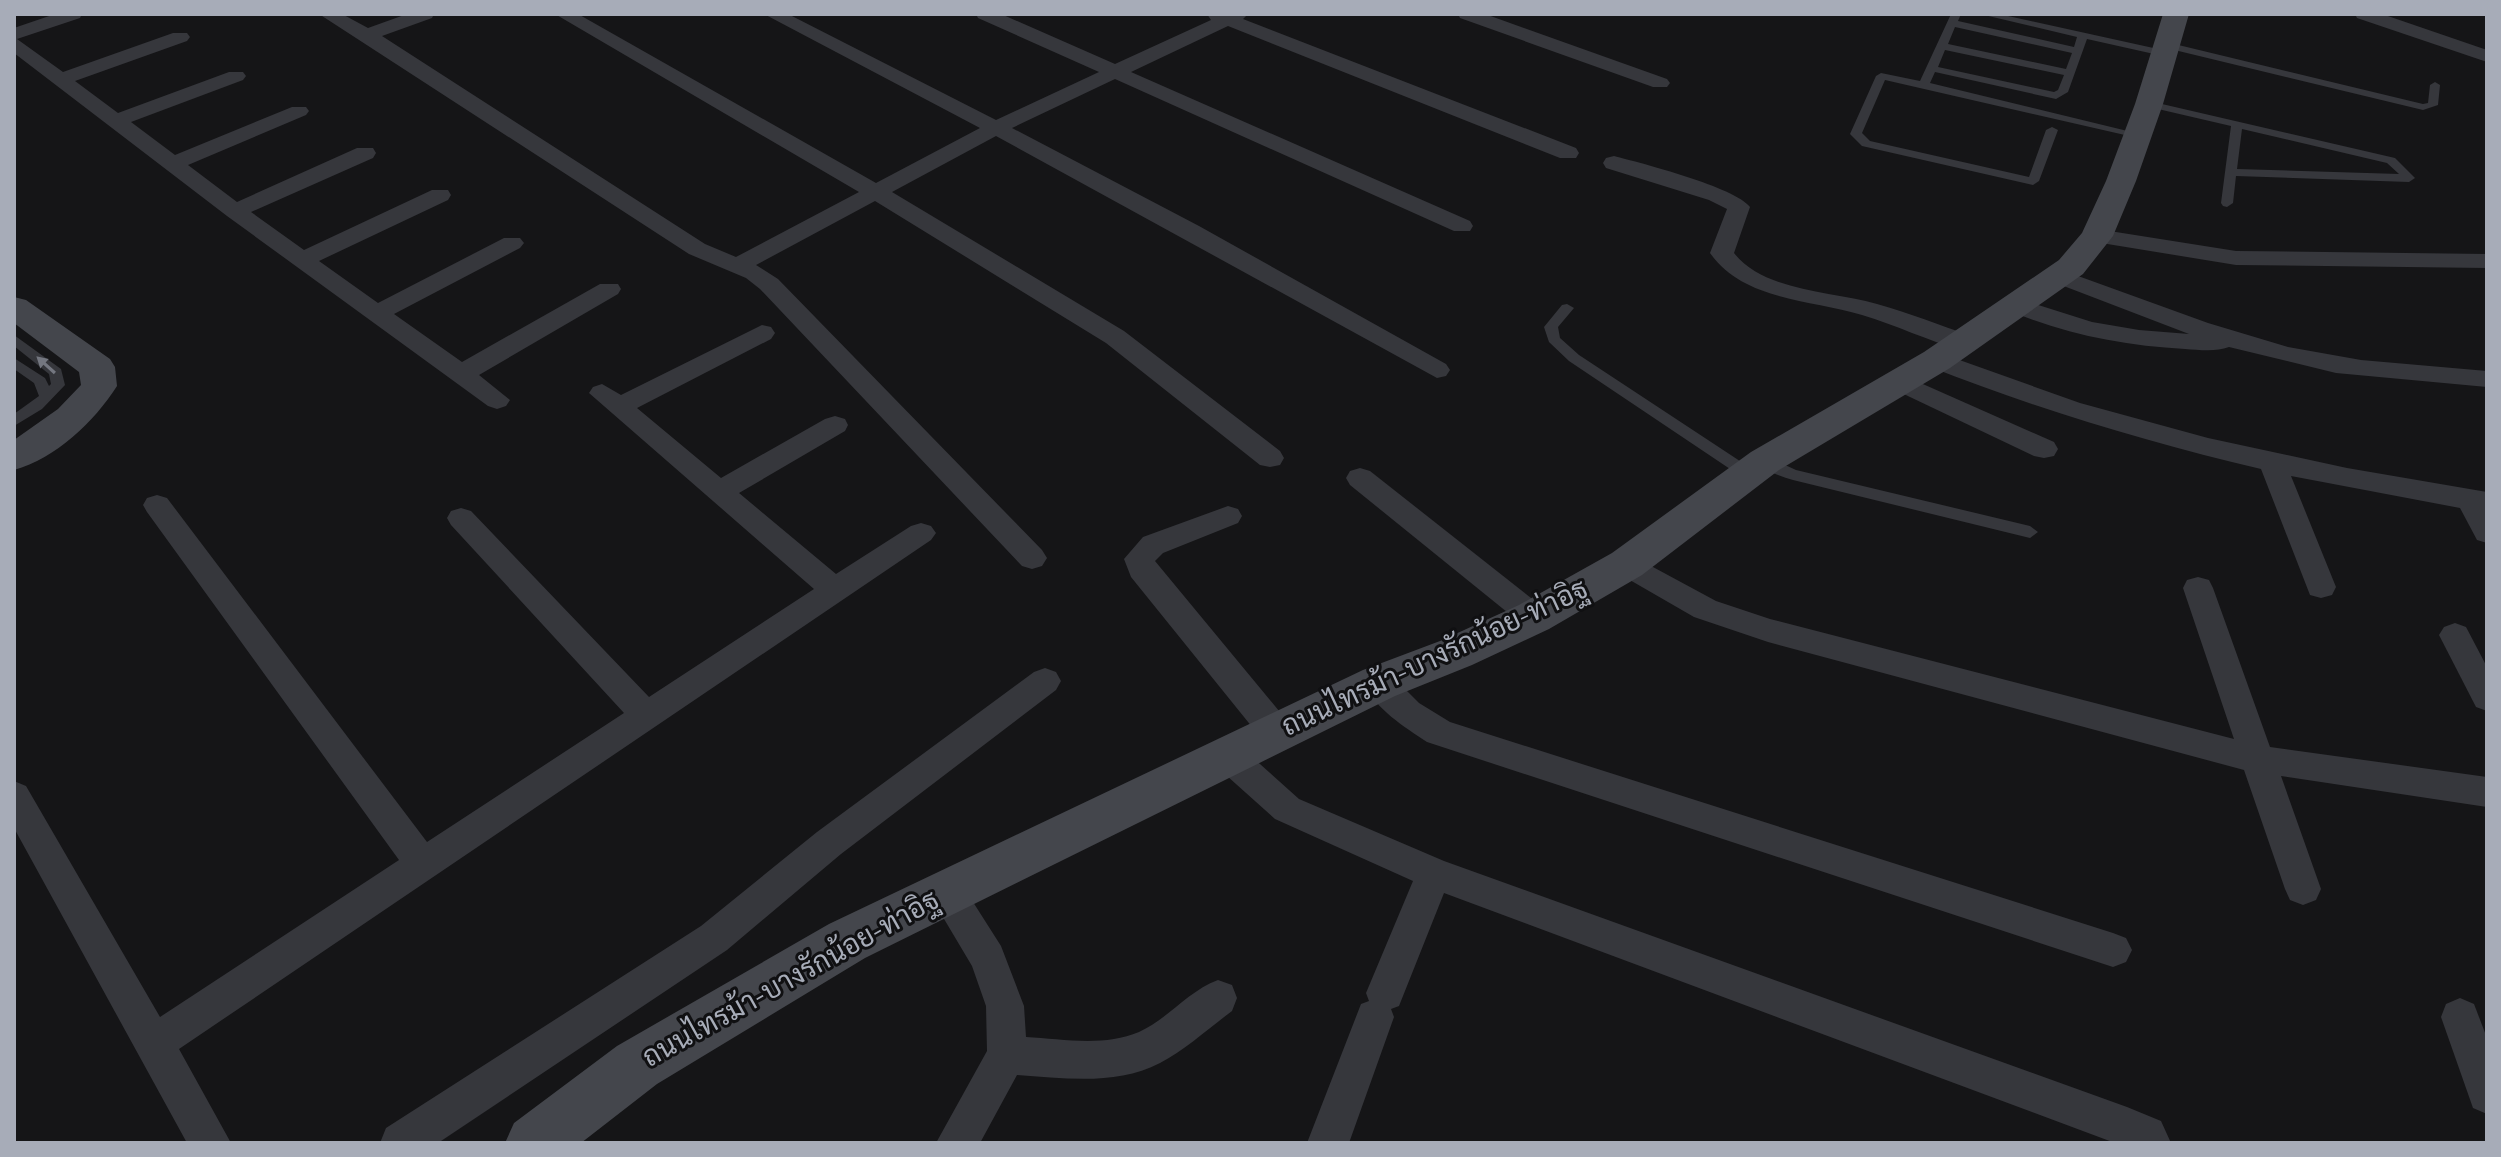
<svg xmlns="http://www.w3.org/2000/svg" width="2501" height="1157" font-family="'Sofia Sans Condensed',Sarabun,sans-serif">
<rect width="100%" height="100%" fill="#151517"/>
<g fill="none" stroke-linecap="round" stroke-linejoin="round">
<g fill="#36373c" fill-rule="evenodd">
<path d="M1951 14H1961L1958 21 2074 47 2077 37 1980 14H1999L2167 51 2168 53 2163 56 2087 39 2068 92 2056 99 1935 72 1930 83 2144 135 2138 138 1885 80 1862 133 1870 141 2029 177 2046 130 2052 127 2058 130 2039 181 2033 185 1862 146 1850 134 1876 76 1881 73 1920 81ZM1955 27 2072 53 2066 69 1948 44ZM1945 50 2064 75 2058 90 2054 92 1938 67Z"/>
<path d="M2166 42 2423 104 2428 103 2430 85 2435 82 2440 85 2438 105 2423 110 2162 47V43Z"/>
<path d="M2149 101 2395 158 2415 178 2409 182 2236 176 2233 203 2227 207 2223 206 2221 203 2231 126 2145 106 2144 104ZM2242 129 2387 163 2399 174 2237 169Z"/>
<path d="M1567 304 1574 308 1558 327 1560 338 1579 355 1752 469 1754 473 1752 477H1742L1569 361 1549 342 1544 327 1562 305Z"/>
<path d="M14 335 61 369 65 385 42 409 14 426V414L39 396 34 383 14 369V358L45 378 49 386 51 384 49 374 14 346Z"/>
<path d="M1765 456 1796 470 2030 526 2038 532 2030 538 1793 480C1780 476 1766 472 1758 461Z"/>
</g>
<g fill="#36373c" fill-rule="evenodd">
<path d="M55 14H82L80 18 17 39 63 72 173 33H187L190 37 187 41 75 81 118 113 229 72H243L246 76 243 80 131 122 175 155 292 107H306L309 111 306 115 188 165 237 202 357 148H373L376 153 373 158 251 212 304 250 432 190H448L451 195 448 200 319 261 378 303 504 238H520L524 243 520 248 394 314 462 362 600 284H618L621 289 618 294 479 375 510 400 506 406 497 409 488 406 227 216 14 53V28Z"/>
<path d="M319 14H342L368 28 407 14H434L432 18 382 36 705 244 736 257 859 192 555 14H578L876 183 980 128 764 14H788L996 120 1099 72 978 18 976 14H1001L1115 64 1211 20 1207 14H1248L1243 19 1576 148 1579 153 1576 158H1560L1228 26 1131 72 1470 221 1473 226 1470 231H1454L1115 79 1012 128 1199 226 1446 364 1450 370 1446 376 1437 378 996 136 892 192 1124 331 1280 451 1284 458 1280 465 1270 467 1260 465 1106 343 875 201 756 265 778 279 1042 550 1047 558 1042 566 1032 569 1022 566 760 289 746 278 689 254Z"/>
<path d="M1458 14H1485L1667 79 1670 83 1667 87H1653L1460 18Z"/>
<path d="M2355 14H2382L2487 50V62L2357 18Z"/>
<path d="M1614 156C1641 163 1735 187 1750 207L1734 253C1765 292 1832 291 1877 304 1909 313 1940 325 1971 336L1975 342 1971 348 1962 350C1928 341 1896 325 1862 315 1810 299 1744 301 1710 253L1727 209 1709 200 1606 168 1603 163 1606 158Z"/>
<path d="M2097 229 2236 251 2487 254V268L2236 265 2089 241 2085 236 2089 231Z"/>
<path d="M2056 268 2208 323 2288 347 2361 360 2487 371V387L2336 373 2229 347C2216 352 2200 350 2185 349 2123 346 2065 334 2007 310L2004 305 2007 300 2016 298 2092 322 2139 330 2189 334 2048 280 2044 275 2048 270Z"/>
<path d="M762 325 771 327 775 333 771 339 637 408 721 478 825 419 835 416 845 419 848 425 845 431 739 493 836 574 911 526 921 523 931 526 936 533 931 540 179 1049 231 1143H187L14 828V781L26 786 160 1017 399 860 147 512 143 505 147 498 157 495 167 498 427 842 624 713 451 525 447 518 451 511 461 508 471 511 649 697 814 589 589 393 593 387 602 384 621 395Z"/>
<path d="M1937 352 2080 403 2208 438 2347 468 2487 492V543L2477 540 2460 508 2291 476 2336 587 2332 595 2321 598 2310 595 2261 469C2147 442 2037 409 1928 366L1924 360 1928 354Z"/>
<path d="M1898 373 2054 442 2058 449 2054 456 2044 458 2034 456 1889 387 1885 381 1889 375Z"/>
<path d="M1360 468 1370 471 1545 609 1549 617 1545 625 1534 629 1523 625 1350 485 1346 478 1350 471Z"/>
<path d="M1228 506 1238 509 1242 516 1238 523 1163 553 1155 561 1289 723 1294 733 1289 743 1277 747 1265 743 1131 577 1124 559 1143 537Z"/>
<path d="M1627 553 1716 601 1770 619 2234 739 2183 588 2187 580 2198 577 2209 580 2213 588 2270 747 2487 777V807L2281 776 2321 889 2316 900 2303 905 2290 900 2285 889 2244 770 1768 642 1694 617 1616 572 1612 564 1616 556Z"/>
<path d="M2455 623 2466 627 2487 667V711L2476 707 2439 635 2444 627Z"/>
<path d="M1045 668 1056 672 1061 681 1056 690 841 854 727 950 438 1143H380L386 1128 701 926 817 832 1034 672Z"/>
<path d="M1379 670 1390 674 1419 703 1450 722 2113 933 2126 938 2132 950 2126 962 2113 967 1427 742C1403 726 1377 710 1363 683L1368 674Z"/>
<path d="M1229 743 1241 747 1299 799 1444 861 2127 1107 2161 1121 2171 1143H2115L1444 893 1399 1006 1391 1009 1394 1017 1349 1143H1307L1361 1004 1369 1001 1366 993 1413 881 1275 819 1217 767 1212 757 1217 747Z"/>
<path d="M946 876 959 880 1001 946 1024 1006 1026 1037C1062 1039 1104 1047 1139 1032 1168 1019 1188 991 1218 980L1232 985 1237 998 1232 1011C1209 1028 1185 1050 1160 1063 1116 1086 1065 1078 1017 1075L980 1143H936L987 1051 986 1006 972 966 928 892 933 880Z"/>
<path d="M2460 998 2474 1004 2487 1038V1114L2473 1108 2441 1017 2446 1004Z"/>
</g>
<g fill="#44464c" fill-rule="evenodd">
<path d="M2163 14H2189L2163 104 2136 181 2113 236 2083 274 1950 368 1779 470 1642 575 1549 629 1472 665 1395 696 865 958 657 1084 581 1143H505L514 1123 617 1046 829 924 1363 670 1440 641 1519 605 1612 553 1751 452 1924 352 2059 260 2082 233 2106 181 2135 104Z"/>
<path d="M14 297 26 300 110 359 115 367 117 386C94 422 56 458 14 470V440L58 409 81 385 79 372 14 323Z"/>
</g>
</g>
<defs><path id="oneway-solid" d="M-6-.8H1V-3.2L6.5 0L1 3.2V.8H-6Z" transform="scale(2)"/></defs>
<use fill="#747780" href="#oneway-solid" transform="translate(46 365) rotate(-138)"/>
<g text-anchor="middle" dominant-baseline="central" stroke-width="6" stroke-linejoin="round" paint-order="stroke">
<g font-size="28" fill="#a7acb8" stroke="#101012">
<text transform="translate(1435 658) rotate(-25)">ถนนไทรม้า-บางรักน้อย-ท่าอิฐ</text>
<text transform="translate(791 979) rotate(-29)">ถนนไทรม้า-บางรักน้อย-ท่าอิฐ</text>
</g>
</g>
<rect width="2501" height="1157" fill="none" stroke="#a7acb8" stroke-width="32"/>
</svg>
